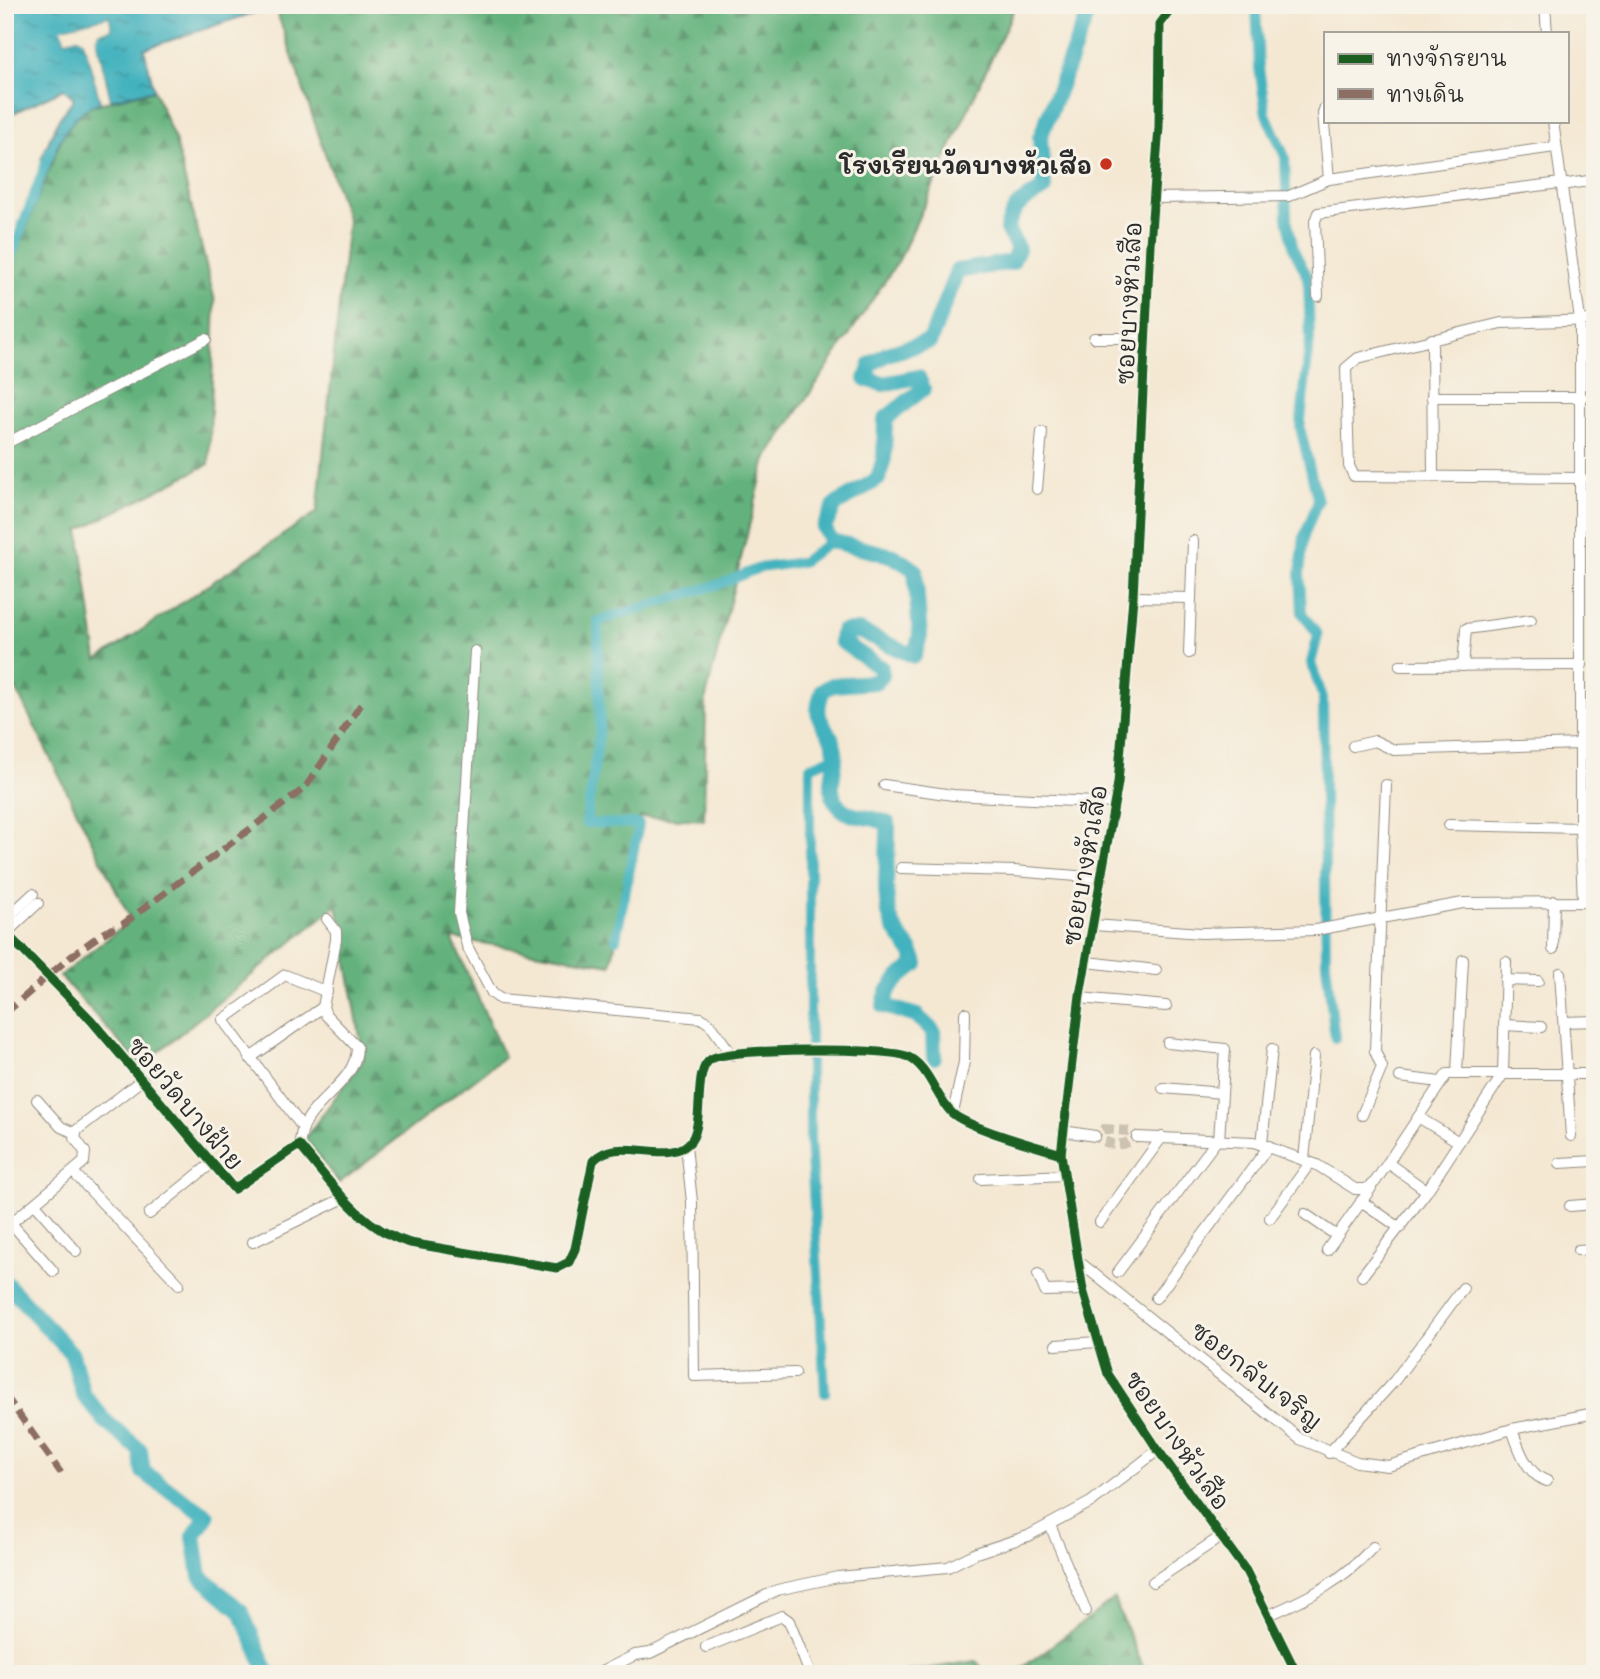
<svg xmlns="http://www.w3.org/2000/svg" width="1600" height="1679" font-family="Mali,'Playpen Sans Thai',sans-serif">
<defs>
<pattern id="forest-firs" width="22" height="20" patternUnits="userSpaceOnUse" patternTransform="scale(1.75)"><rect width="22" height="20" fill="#64b27d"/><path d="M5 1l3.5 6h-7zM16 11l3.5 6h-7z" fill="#539167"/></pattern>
<pattern id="water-ripples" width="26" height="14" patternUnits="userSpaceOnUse" patternTransform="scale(1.75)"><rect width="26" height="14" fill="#43b2be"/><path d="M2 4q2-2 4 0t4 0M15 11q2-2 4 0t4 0" fill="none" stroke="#38919b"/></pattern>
</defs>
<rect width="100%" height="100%" fill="#f7f3e8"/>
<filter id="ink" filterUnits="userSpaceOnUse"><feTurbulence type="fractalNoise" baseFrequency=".0143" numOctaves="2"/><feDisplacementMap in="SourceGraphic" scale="14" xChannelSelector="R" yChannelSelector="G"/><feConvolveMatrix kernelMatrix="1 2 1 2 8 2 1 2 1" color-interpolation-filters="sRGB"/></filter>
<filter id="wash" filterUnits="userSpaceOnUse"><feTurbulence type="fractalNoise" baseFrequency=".00686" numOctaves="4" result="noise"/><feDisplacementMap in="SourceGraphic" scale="28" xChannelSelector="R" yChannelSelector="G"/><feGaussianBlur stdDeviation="1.57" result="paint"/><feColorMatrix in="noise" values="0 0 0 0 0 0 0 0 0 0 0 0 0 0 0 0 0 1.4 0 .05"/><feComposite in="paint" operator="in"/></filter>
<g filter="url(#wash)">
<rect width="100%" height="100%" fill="#f4e8d3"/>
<g fill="url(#forest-firs)" stroke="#486e54" stroke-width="2">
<path d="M1016 5 899 260 766 459 706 697 704 820 640 817 611 965 452 938 504 1057 339 1183 305 1138 364 1059 337 905 141 1066 60 976 131 920 5 667V283L65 129 86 107 154 90 175 140 215 301 209 464 79 530 97 660 317 512 348 221 275 6Z"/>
<path d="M1114 1599 1146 1674H1014Z"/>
<path d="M976 1661 987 1674H891Z"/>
</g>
<path fill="url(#water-ripples)" stroke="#376e74" stroke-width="2" d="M5 5H277L144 49 154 90 110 100 96 39 98 32 111 29 109 17 63 28 65 40 78 37 84 41 101 102C73 111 62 136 50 161L41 160 57 122 74 98 64 89 5 117Z"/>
<path fill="#f4e8d3" d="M109 17 111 29 98 32 96 39 110 100 107 101 92 39 95 30 107 26 106 21 67 31 68 36 78 34 87 39 104 101 101 102 84 41 78 37 65 40 62 28Z"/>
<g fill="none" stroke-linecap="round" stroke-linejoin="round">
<g stroke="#43b2be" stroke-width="10">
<path d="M1256 5 1259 68 1266 114 1285 157 1287 218 1294 250 1308 278 1310 339 1300 428 1318 501 1304 536 1300 573 1302 613 1318 635 1311 663 1323 698 1326 963 1335 1038"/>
<path d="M5 273 51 149"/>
<path d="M616 939 639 824 586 823 600 727 598 621 723 583 759 568 802 562 831 541"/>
<path d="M825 1393 810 1139V767L835 756"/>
</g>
<g stroke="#43b2be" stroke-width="16">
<path d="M934 1057 933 1031 917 1016 884 1006C885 987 902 975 916 964 912 945 895 937 890 917 882 887 889 855 888 824 873 814 850 821 838 805 825 790 837 768 835 751 830 720 809 727 823 690L833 685 875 682 882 676 881 668 841 641 842 632 859 631 914 656 920 636 915 570 893 556 831 541 824 528 835 505 878 479 884 458 885 419 923 389 918 377 883 384 866 379 871 364 887 354 930 341 957 271 1012 262 1018 249 1007 229C1013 205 1023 200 1044 189L1040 138 1091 5"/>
<path d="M5 1282 72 1354 83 1394 106 1422 140 1450 143 1472 207 1516 194 1536 200 1576 241 1611 268 1674"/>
</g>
</g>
</g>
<g filter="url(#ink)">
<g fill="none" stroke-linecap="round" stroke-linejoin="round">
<path stroke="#ccc2b1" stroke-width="10" stroke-dasharray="10 5" stroke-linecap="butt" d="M1104 1129 1129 1131 1137 1137C1123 1148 1109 1146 1095 1136Z"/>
<g stroke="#908a7f" stroke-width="12">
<g id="street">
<path d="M1174 5 1160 24 1159 127 1150 244 1133 597 1118 783 1080 995 1061 1154 1083 1290 1108 1374 1158 1450 1246 1571 1297 1674"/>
<path d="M1545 5 1547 33"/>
<path d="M1325 107 1323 113 1329 179"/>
<path d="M1553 121 1580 320V828L1583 902"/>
<path d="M1561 185 1595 180"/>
<path d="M1153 198 1289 196 1329 179 1555 147"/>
<path d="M1318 296 1315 221 1318 213 1561 183"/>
<path d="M1094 338H1146"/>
<path d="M1432 339 1433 476"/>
<path d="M1432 397H1582"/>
<path d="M5 444 206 339"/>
<path d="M1582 478 1354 476 1349 466 1346 368 1358 358 1501 323 1595 320"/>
<path d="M1037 489 1042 432"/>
<path d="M1133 597 1191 598"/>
<path d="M475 651 459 913 467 946 492 993 500 999 701 1018 710 1024 732 1055"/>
<path d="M1189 653 1193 541"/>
<path d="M1400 666 1582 665"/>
<path d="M1463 666 1466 629 1531 620"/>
<path d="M1353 746 1375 741 1394 750 1580 744"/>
<path d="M884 785 953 795 1114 803"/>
<path d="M1449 825 1580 828"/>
<path d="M901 868 1014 871 1102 878"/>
<path d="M5 920 33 894"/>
<path d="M1094 925 1201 933 1316 930 1463 903 1595 902"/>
<path d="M5 932 91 1020 234 1189 299 1145C332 1184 360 1228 410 1243L557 1268 569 1262 575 1249 593 1161C616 1134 665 1165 688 1144 707 1128 691 1071 711 1059 730 1048 883 1047 906 1056 929 1065 935 1097 952 1113 968 1128 1036 1146 1061 1154"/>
<path d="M6 933 38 903"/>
<path d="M1553 949 1554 901"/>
<path d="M1087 962 1156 970"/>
<path d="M1560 973 1571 1136"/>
<path d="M1505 980 1538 981"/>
<path d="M1080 998 1166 1006"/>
<path d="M1564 1022 1595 1021"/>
<path d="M1504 1025 1541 1027"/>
<path d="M1168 1043 1225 1049 1219 1140"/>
<path d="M250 1058 323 1007"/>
<path d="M1457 1072 1463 960"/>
<path d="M1400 1077 1440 1082"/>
<path d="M1163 1088 1222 1093"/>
<path d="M37 1100 61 1127 75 1133"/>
<path d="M953 1113 964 1062 965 1013"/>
<path d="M1362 1115 1382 1067 1375 1051 1386 785"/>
<path d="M1418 1117 1459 1142"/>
<path d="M303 1128 223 1020 285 975 327 992"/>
<path d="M1063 1131 1095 1136"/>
<path d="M1137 1137 1254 1142 1317 1165 1355 1189H1366L1375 1182 1447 1074H1595"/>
<path d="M1262 1144 1272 1049"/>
<path d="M299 1145C301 1138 301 1130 305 1124 318 1097 357 1080 357 1047L326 1015 323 1007 336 940V931L327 919"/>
<path d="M686 1146 692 1202 694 1376 795 1373"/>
<path d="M1304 1160 1314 1056"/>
<path d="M1388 1163 1427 1191"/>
<path d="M1560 1163 1595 1161"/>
<path d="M73 1172 179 1284"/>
<path d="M981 1179 1064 1175"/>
<path d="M1361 1201 1400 1228"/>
<path d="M35 1204 76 1251"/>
<path d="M1570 1206 1595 1204"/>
<path d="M149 1214 212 1163"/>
<path d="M1305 1214 1337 1236"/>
<path d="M1270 1218 1310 1163"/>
<path d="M1100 1222 1162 1137"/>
<path d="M11 1223 53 1271"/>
<path d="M5 1228 84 1162 85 1152 75 1138 77 1130 143 1079"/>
<path d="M253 1242 344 1198"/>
<path d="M1327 1250 1371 1188"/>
<path d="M1578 1250 1595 1249"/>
<path d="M1078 1261 1300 1439 1357 1462 1388 1466 1512 1429 1595 1413"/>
<path d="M1118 1272 1217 1140"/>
<path d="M1038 1274 1045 1291 1083 1290"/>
<path d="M1362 1276 1427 1191 1503 1074 1506 962"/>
<path d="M1156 1298 1269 1146"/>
<path d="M1056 1345 1097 1342"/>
<path d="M1512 1429C1518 1447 1527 1475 1547 1481"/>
<path d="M1329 1453 1395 1380 1463 1288"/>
<path d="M1050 1525 1086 1611"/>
<path d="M1153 1582 1222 1536"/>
<path d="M1269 1615C1312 1596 1341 1582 1373 1547"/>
<path d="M706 1647 782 1616 789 1621 810 1674"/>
<path d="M597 1674 635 1655 650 1653 777 1590 838 1577 948 1567 976 1553 1028 1536 1091 1502 1158 1450"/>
</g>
</g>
<use href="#street" stroke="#fff" stroke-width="10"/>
<g stroke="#8d6e63" stroke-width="7" stroke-dasharray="14 7" stroke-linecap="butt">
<path d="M5 1013C37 988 86 937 123 924L305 788 362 703"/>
<path d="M5 1395 61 1473"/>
</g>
<g stroke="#f7f3e8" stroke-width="13">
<g id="cycleway">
<path d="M1174 5 1160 24 1159 127 1150 244 1133 597 1118 783 1080 995 1061 1154 1083 1290 1108 1374 1158 1450 1246 1571 1297 1674"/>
<path d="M5 932 91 1020 234 1189 299 1145C332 1184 360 1228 410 1243L557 1268 569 1262 575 1249 593 1161C616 1134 665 1165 688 1144 707 1128 691 1071 711 1059 730 1048 883 1047 906 1056 929 1065 935 1097 952 1113 968 1128 1036 1146 1061 1154"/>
</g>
</g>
<use href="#cycleway" stroke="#1b5e20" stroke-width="9"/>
</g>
</g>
<circle fill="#c8321e" stroke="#f7f3e8" stroke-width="2.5" cx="1106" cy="164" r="7"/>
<g text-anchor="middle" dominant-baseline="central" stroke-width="6" stroke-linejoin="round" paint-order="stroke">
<g font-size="24" font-weight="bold" fill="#2b2b2b" stroke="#f7f3e8" text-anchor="end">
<text x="1092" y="164">โรงเรียนวัดบางหัวเสือ</text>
</g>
<g font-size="24" fill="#2b2b2b" stroke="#f7f3e8">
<text transform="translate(1128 303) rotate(-87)">ซอยบางหัวเสือ</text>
<text transform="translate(1084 865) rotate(-80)">ซอยบางหัวเสือ</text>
<text transform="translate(186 1103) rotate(50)">ซอยวัดบางฝ้าย</text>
<text transform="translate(1257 1375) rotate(38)">ซอยกลับเจริญ</text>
<text transform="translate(1178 1440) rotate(55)">ซอยบางหัวเสือ</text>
</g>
</g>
<rect width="1600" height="1679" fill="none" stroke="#f7f3e8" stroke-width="28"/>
<rect x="1324" y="32" width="245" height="91" fill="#f7f3e8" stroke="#a5a39c" stroke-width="2"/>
<rect x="1338" y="54" width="35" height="10" fill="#1b5e20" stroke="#a5a39c" stroke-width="2"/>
<text x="1386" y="66" font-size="21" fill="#2b2b2b">ทางจักรยาน</text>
<rect x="1338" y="89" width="35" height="10" fill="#8d6e63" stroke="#a5a39c" stroke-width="2"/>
<text x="1386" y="102" font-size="21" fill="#2b2b2b">ทางเดิน</text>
</svg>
